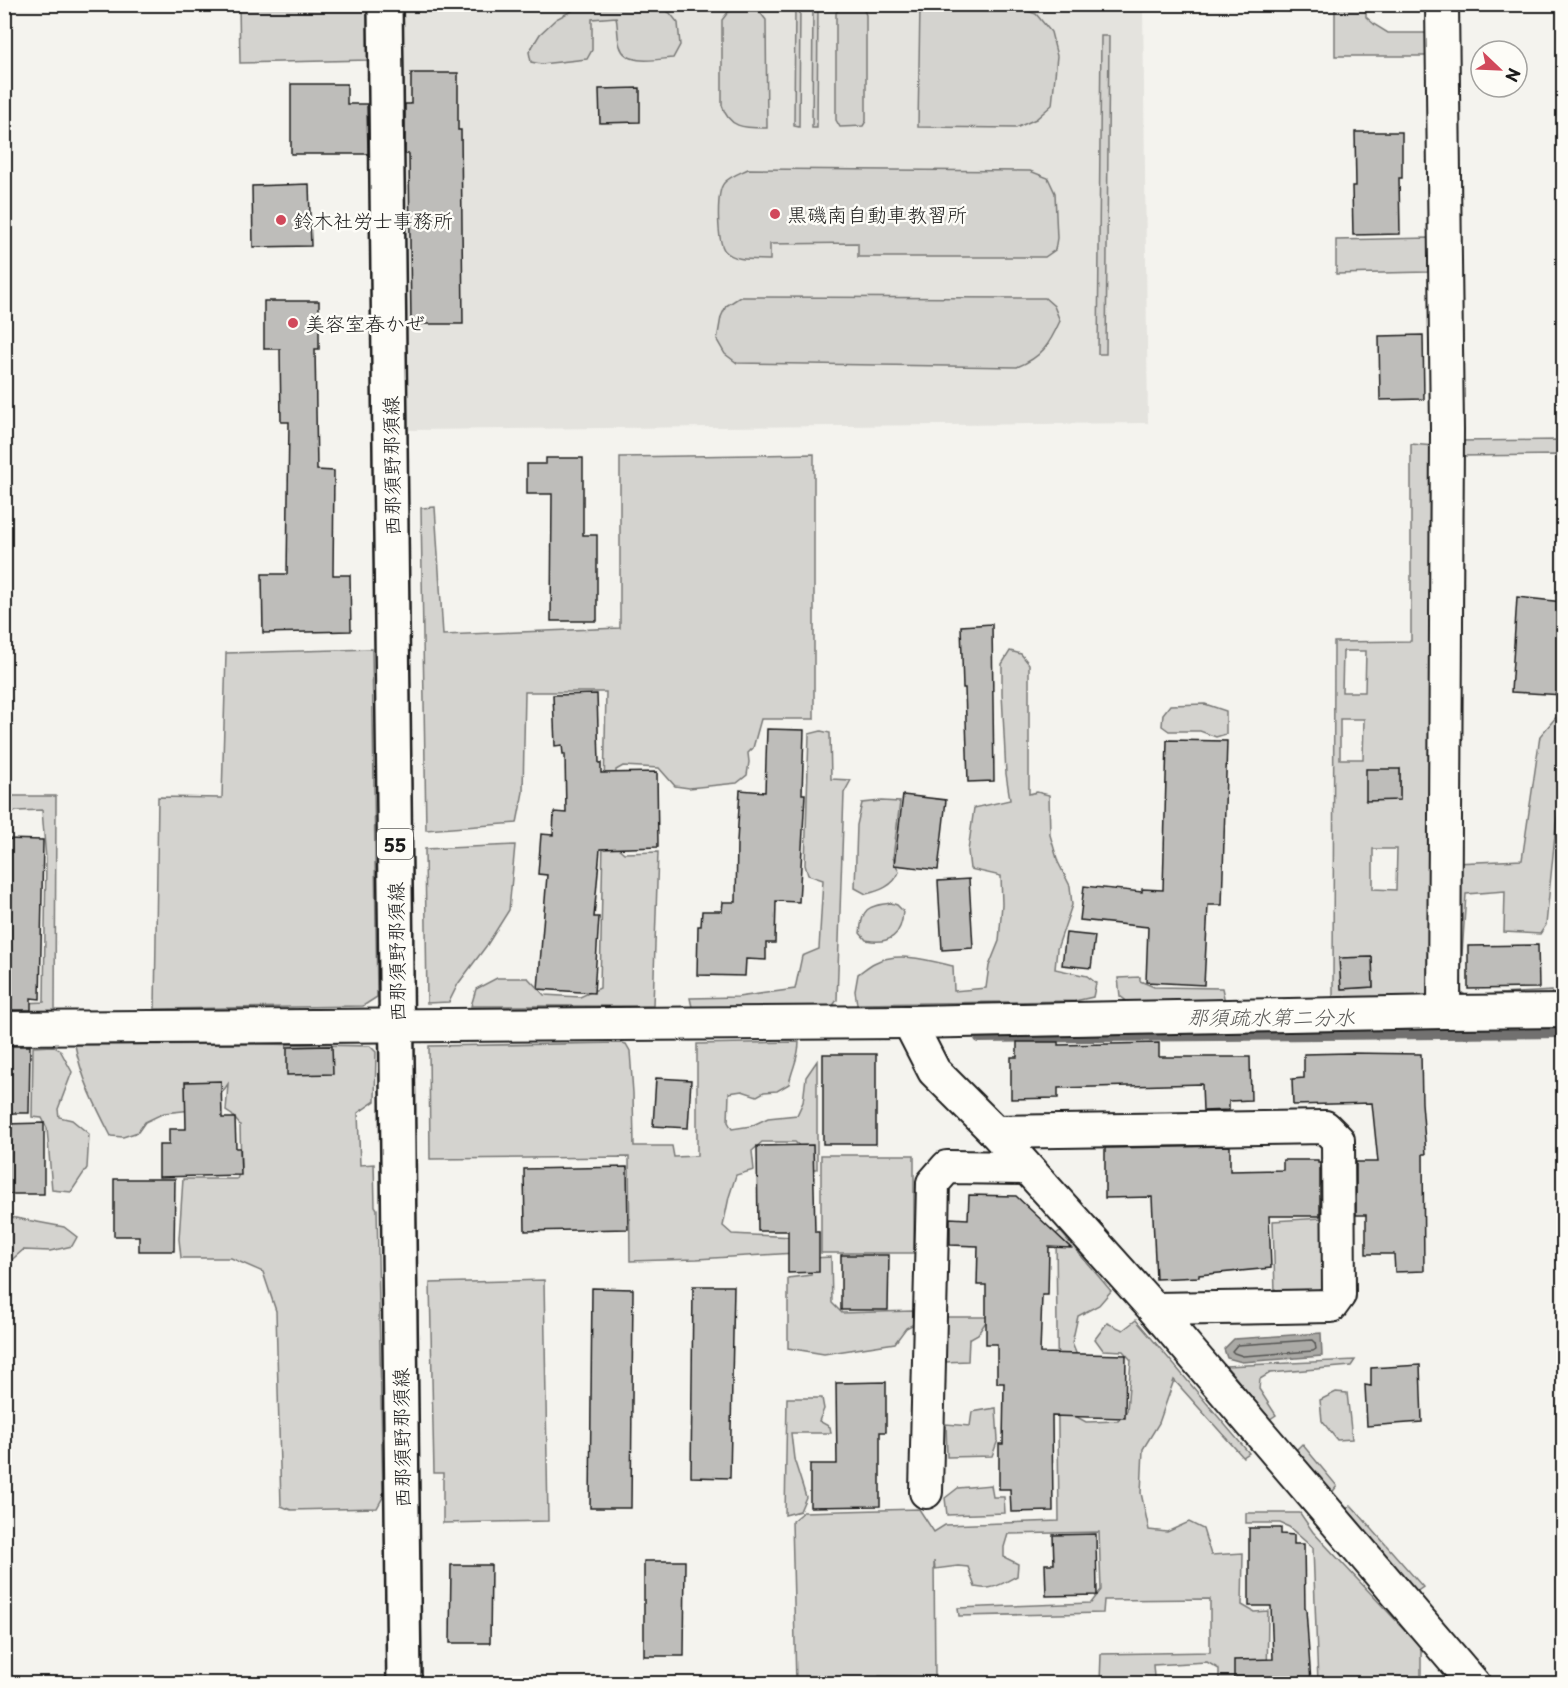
<svg xmlns="http://www.w3.org/2000/svg" width="1568" height="1688" font-family="'Playpen Sans','Klee One',sans-serif">
<rect width="100%" height="100%" fill="#f4f3ee"/>
<filter id="ink" filterUnits="userSpaceOnUse"><feTurbulence type="fractalNoise" baseFrequency=".0167" numOctaves="2"/><feDisplacementMap in="SourceGraphic" scale="12" xChannelSelector="R" yChannelSelector="G"/><feConvolveMatrix kernelMatrix="1 2 1 2 8 2 1 2 1" color-interpolation-filters="sRGB"/></filter>
<g filter="url(#ink)">
<path fill="#e4e3de" d="M402 5H1143L1148 423 407 430Z"/>
<g fill="#d4d3cf" stroke="#787876" stroke-width="1.5" fill-rule="evenodd">
<path d="M239 5H369V60L240 63Z"/>
<path d="M656 5 670 13 678 23 680 45 673 58C658 59 626 67 620 46 617 38 618 26 616 17L592 19V50L587 59 541 64 531 62 529 52 540 34 556 19 575 9Z"/>
<path d="M795 5H800L799 127 794 126Z"/>
<path d="M813 5H818L817 128H812Z"/>
<path d="M920 5H1009L1036 14 1051 32 1057 56 1052 105 1036 119 1016 128 918 127Z"/>
<path d="M1335 5H1366V17L1375 25 1388 33H1431L1435 56H1335Z"/>
<path d="M845 6C856 6 863 4 866 15V121L863 126 840 127 836 120V13L839 9Z"/>
<path d="M747 7 759 11 766 20 767 128C745 128 729 129 722 105V20L729 11Z"/>
<path d="M1101 36H1109L1106 354H1098Z"/>
<path d="M748 169 1030 171 1048 178 1055 193 1057 238 1055 250 1045 257H858V243L770 244V260C756 259 735 262 725 251 717 242 716 192 724 183 730 176 740 173 748 169Z"/>
<path d="M1429 238 1428 272 1336 274V240Z"/>
<path d="M740 297 1045 298 1054 306 1060 321C1049 345 1042 357 1017 367L737 363 725 354 717 340 721 317 726 306Z"/>
<path d="M1563 440V458L1557 455 1458 456 1457 441Z"/>
<path d="M1411 444 1434 446 1435 986 1426 999 1333 998 1334 642 1411 641ZM1343 651H1366L1365 692H1342ZM1340 719H1364L1363 759H1340ZM1400 769V800H1366ZM1373 849H1397L1396 890 1373 889ZM1372 957 1373 987 1342 989 1340 958Z"/>
<path d="M814 454V719H761L753 748 748 753 749 762 747 775 737 783 689 788 675 786 659 768 623 766 616 770 615 845 624 853 658 852 653 1006H471L476 989 497 978H528L544 995 580 997 600 988 606 692H525L523 792 517 823 426 830 421 508 435 507 443 635 620 628V457Z"/>
<path d="M372 649 377 997 363 1006 155 1009 158 797 222 798 226 653Z"/>
<path d="M1010 651 1021 654 1029 664V794L1037 792 1049 795 1050 835 1058 862 1070 886 1072 905 1057 949 1055 969 1087 976 1096 983 1093 997 1075 1001 857 1004 855 991 858 974C863 971 868 966 874 963 898 951 928 960 953 966L954 991 986 988 989 966 999 941 1002 904 1001 876 970 869 968 851 974 808 1010 800 1006 774 1002 693V664Z"/>
<path d="M1205 704 1226 711V734L1216 737 1200 731H1169L1162 726 1163 714 1170 705Z"/>
<path d="M1563 709V783L1556 825 1546 925 1540 934 1504 932 1505 891 1466 894 1460 985 1462 993 1467 996 1552 991 1551 997H1456L1455 863 1522 860 1540 736Z"/>
<path d="M821 731 830 733 831 779 851 780 844 793 837 1000 832 1007H692L690 998 738 997 795 989 802 956 819 949 823 880 808 875 805 865 809 734Z"/>
<path d="M5 796H56L55 1014H5L4 1004 44 1002 46 859 42 810 17 811 5 815Z"/>
<path d="M881 801 900 802 893 858 899 872C894 886 879 891 866 894L855 888 857 825 862 803Z"/>
<path d="M515 845 509 910 487 945 458 984 449 1002 427 1003 425 849Z"/>
<path d="M891 903 897 905 903 911C902 935 890 945 866 940L860 933C862 908 867 906 891 903Z"/>
<path d="M1140 977V981L1154 987 1222 988 1225 1002H1128L1120 996 1118 978Z"/>
<path d="M799 1042C799 1058 792 1068 789 1084L777 1091 764 1092 757 1096 742 1091 729 1093 728 1122 732 1129 751 1126 768 1118 797 1115 803 1102 806 1077 817 1061V1169H805L804 1150 795 1142H762L752 1151 754 1170 736 1175 729 1197 723 1226 732 1234 794 1237 795 1253 697 1259 630 1261 629 1157 430 1159 429 1046 621 1043 626 1044 630 1051 633 1093 634 1146H672L674 1157 697 1156V1044Z"/>
<path d="M261 1044 370 1046 376 1052 375 1101 358 1113 360 1165 374 1164 375 1206 377 1209 383 1497 377 1508 291 1510 281 1506 276 1311 263 1272 231 1258H181L179 1239 183 1179H237L241 1169 240 1125 232 1115 226 1111 228 1084 211 1108 164 1113 145 1122 138 1132 123 1137 111 1136C96 1107 81 1077 75 1045Z"/>
<path d="M53 1046 60 1050 72 1072 58 1109 59 1117 72 1120 89 1134 87 1168 71 1192 52 1190 47 1128 42 1118 32 1117 33 1047Z"/>
<rect x="821" y="1155" width="93" height="98"/>
<path d="M5 1216 64 1227 77 1237 72 1246 50 1251 23 1250 7 1264H5Z"/>
<path d="M1322 1218 1324 1286 1313 1293H1275L1273 1221Z"/>
<path d="M1060 1231 1111 1291 1099 1305 1078 1316 1072 1343 1078 1358 1075 1416 1086 1422 1118 1421 1127 1411 1131 1360 1123 1351 1103 1350 1095 1339 1107 1323 1123 1330 1136 1320 1249 1453 1243 1457 1174 1380 1159 1423 1143 1449 1141 1493 1149 1530 1167 1532 1189 1522 1203 1529 1211 1555 1243 1553 1242 1605 1254 1612 1268 1611 1267 1683H1219V1669L1207 1662 1153 1665 1154 1677 1152 1683H1100L1101 1654 1210 1652V1599L1104 1600 1103 1613 959 1616 958 1608 1091 1603 1101 1590 1099 1532 1008 1534 1004 1547V1557L1018 1564 1017 1576C1002 1584 992 1591 975 1587L968 1567 958 1566 935 1569 934 1561 935 1677 879 1676 873 1683H796L792 1521 803 1512 919 1509 934 1532 945 1525 1059 1521 1056 1234Z"/>
<path d="M831 1257 832 1303 842 1313 913 1311 914 1324 906 1328 895 1343 824 1354 788 1348V1278L811 1275 812 1258Z"/>
<path d="M544 1280 548 1521 443 1523V1473H434L430 1283Z"/>
<path d="M945 1317H989L978 1334 969 1339 968 1361 944 1362Z"/>
<path d="M1355 1360 1351 1366 1270 1373 1260 1379 1259 1389 1276 1415 1270 1419 1226 1366Z"/>
<path d="M1336 1392 1347 1393 1352 1439 1337 1440 1322 1421 1320 1400Z"/>
<path d="M787 1398H822L824 1409 819 1421 830 1427 831 1433H791L794 1459 806 1497 800 1511 785 1515Z"/>
<path d="M996 1408 998 1440 992 1456 947 1457 946 1424 970 1426 972 1412Z"/>
<path d="M1302 1444 1337 1486 1331 1494 1295 1451Z"/>
<path d="M991 1485 993 1497H1004L1005 1513 947 1515 945 1498 958 1488Z"/>
<path d="M1351 1505 1423 1587 1416 1592 1343 1512Z"/>
<path d="M1246 1513H1300L1313 1532 1421 1647V1683H1318L1313 1548 1289 1527 1280 1523H1246Z"/>
</g>
<path fill="#abaaa6" stroke="#72716f" stroke-width="1.5" d="M1321 1333 1322 1356 1242 1362 1227 1358 1224 1349 1234 1339Z"/>
<g fill="none" stroke-linecap="round" stroke-linejoin="round">
<path stroke="#555553" stroke-width="1.5" d="M1312 1340 1315 1343 1316 1349 1313 1351 1243 1356 1234 1353 1232 1351 1237 1345Z"/>
<path stroke="#72716f" stroke-width="10" d="M979 1038 1564 1033"/>
</g>
<g fill="#bebdba" stroke="#1c1c1c" stroke-width="1.5">
<path d="M411 73H458V130H461L463 324H411L409 154H405V104H411Z"/>
<path d="M291 84H347V104H367L368 154H291Z"/>
<path d="M640 88V122L600 123 599 89Z"/>
<path d="M1355 132H1402V178H1399L1400 234 1353 235 1352 186H1356Z"/>
<path d="M309 184 311 246 253 247 252 186Z"/>
<path d="M264 301H319V349H315L317 470 334 471 333 575H350L351 631 263 633 262 574H287L289 422H281L280 349H264Z"/>
<path d="M1423 335 1424 399 1380 400 1379 336Z"/>
<path d="M546 458H583V535H597V621H551L552 494H527V464H546Z"/>
<path d="M1517 597 1563 602V695L1511 692Z"/>
<path d="M992 624 994 781 968 782 965 688H963L961 626Z"/>
<path d="M597 694 599 763H601V773L657 772 658 847 600 849 594 917H599L594 993 538 989 547 875 538 874 541 834 553 835 554 812 566 813 565 754H563L562 745 555 746 553 695Z"/>
<path d="M767 729 804 730 802 794H805L799 902 776 901 775 943H766V960L746 959 745 976 697 975 698 926H701L702 911H722L723 902H736L737 842 740 790 765 792Z"/>
<path d="M1167 740 1227 741 1222 905H1208L1204 985 1146 982 1148 927 1080 920 1084 886 1142 892V889L1163 890Z"/>
<path d="M1366 769H1400V800L1366 801Z"/>
<path d="M903 795 946 800 938 870 894 865Z"/>
<path d="M4 839 43 840 40 999 31 998V1010H4Z"/>
<path d="M969 879 973 948 942 950 938 881Z"/>
<path d="M1066 933 1095 936 1091 968 1062 965Z"/>
<path d="M1538 945 1539 988 1468 989V946Z"/>
<path d="M1372 957 1373 987 1341 989 1339 958Z"/>
<path d="M1017 1042H1058V1045L1159 1043V1057H1250L1251 1100 1229 1101V1110L1203 1111 1202 1084 1058 1088V1098L1011 1099V1057H1017Z"/>
<path d="M4 1046H30L29 1113H4Z"/>
<path d="M332 1046 333 1074 287 1075V1047Z"/>
<path d="M1350 1053 1421 1054 1422 1103 1426 1154H1423L1424 1271 1395 1272 1394 1254H1366V1215H1356V1162H1378L1372 1103 1293 1105 1292 1079 1304 1078V1054Z"/>
<rect x="823" y="1054" width="53" height="90"/>
<path d="M656 1078 691 1080 688 1128 653 1126Z"/>
<path d="M221 1081 222 1118H235L236 1148H240L241 1175 159 1177V1145H169V1129H186L185 1082Z"/>
<path d="M44 1123V1194H4V1124Z"/>
<path d="M813 1145 815 1232H819V1272L788 1273V1231H758L757 1146Z"/>
<path d="M1230 1146V1171L1283 1170V1160H1318V1163H1320V1216H1269L1271 1268 1199 1275V1277L1156 1279 1152 1197 1105 1198V1148Z"/>
<path d="M627 1167 628 1229 525 1231 524 1169Z"/>
<path d="M114 1179H175L174 1251H139V1236H114Z"/>
<path d="M969 1195 1016 1196 1071 1248 1049 1247 1048 1295H1042L1040 1353 1126 1355 1125 1418 1052 1416 1053 1511 1011 1512 1010 1489H999V1444H1003L1004 1383H997V1344H986V1285H977L978 1246 950 1245V1218L968 1219Z"/>
<path d="M841 1255H889L888 1310H841Z"/>
<path d="M693 1286H734L730 1478 691 1477Z"/>
<path d="M592 1288 633 1289 631 1508H590Z"/>
<path d="M1420 1365 1422 1422 1367 1426 1365 1385 1371 1386V1368Z"/>
<path d="M886 1382V1432H880V1506L810 1507V1464H837L836 1383Z"/>
<path d="M1249 1528H1281V1534L1294 1535V1544H1304L1305 1609H1306L1311 1683H1234V1660L1273 1659 1271 1606H1249Z"/>
<path d="M1096 1534 1097 1595 1046 1596 1045 1564H1054L1053 1535Z"/>
<path d="M644 1561H685L684 1656H644Z"/>
<path d="M451 1565H491L490 1643H450Z"/>
</g>
<g fill="none" stroke-linecap="round" stroke-linejoin="round">
<g stroke="#1c1c1c" stroke-width="36">
<g id="street">
<path d="M1442 4 1447 430 1444 1012"/>
<path d="M909 1022 934 1071 995 1132 1154 1309 1474 1684"/>
<path d="M4 1028 909 1022 1444 1012 1564 1011"/>
<path d="M995 1132 1325 1127 1338 1140 1339 1295 1331 1306 1154 1309"/>
<path d="M926 1492 933 1183 947 1167 1026 1168"/>
</g>
</g>
<g stroke="#1c1c1c" stroke-width="38">
<path id="primary" d="M385 4 404 1684"/>
</g>
<use href="#street" stroke="#fdfcf7" stroke-width="32"/>
<use href="#primary" stroke="#fdfcf7" stroke-width="33"/>
</g>
</g>
<g fill="#d1495b" stroke="#fdfcf7" stroke-width="2">
<circle cx="775" cy="214" r="6"/>
<circle cx="281" cy="220" r="6"/>
<circle cx="293" cy="323" r="6"/>
</g>
<g text-anchor="middle" dominant-baseline="central" stroke-width="5" stroke-linejoin="round" paint-order="stroke">
<rect fill="#fdfcf7" stroke="#605f5e" stroke-width="1.5" x="377" y="829" width="36" height="30" rx="4.5"/>
<g font-size="18" font-weight="bold" fill="#1c1c1c">
<text x="395" y="844">55</text>
</g>
<g font-size="20" fill="#1c1c1c" stroke="#fdfcf7" text-anchor="start">
<text x="787" y="214">黒磯南自動車教習所</text>
<text x="293" y="220">鈴木社労士事務所</text>
<text x="305" y="323">美容室春かぜ</text>
</g>
<g font-size="20" fill="#1c1c1c" stroke="#fdfcf7">
<text transform="translate(391 466) rotate(-91)">西那須野那須線</text>
<text transform="translate(396 952) rotate(-91)">西那須野那須線</text>
<text transform="translate(401 1438) rotate(-91)">西那須野那須線</text>
</g>
<g font-size="21" font-style="italic" fill="#5c5c5a" stroke="#fdfcf7">
<text x="1271" y="1016">那須疏水第二分水</text>
</g>
</g>
<rect width="1568" height="1688" fill="none" stroke="#fdfcf7" stroke-width="24"/>
<rect x="12" y="12" width="1544" height="1664" fill="none" stroke="#1c1c1c" stroke-width="2" filter="url(#ink)"/>
<g transform="translate(1499 69) rotate(113)"><circle r="28" fill="#fdfcf7" stroke="#a3a29f" stroke-width="1.5"/>
<path d="M0-4.5L10 22L0 15L-10 22Z" fill="#d1495b"/>
<text y="-9" font-size="16" font-weight="bold" text-anchor="middle" fill="#1c1c1c">N</text>
</g>
</svg>
